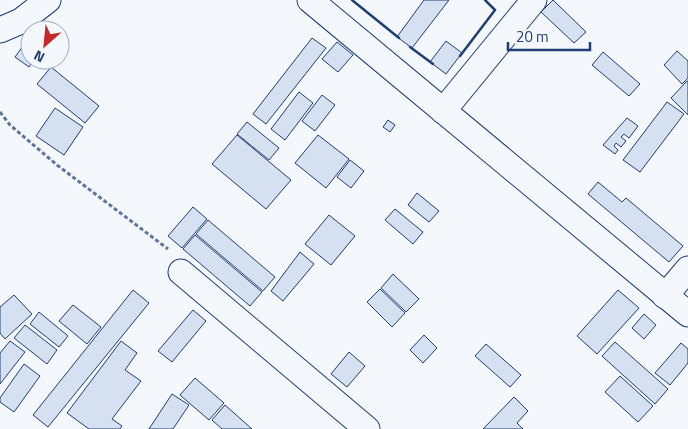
<svg xmlns="http://www.w3.org/2000/svg" width="688" height="429" font-family="'Titillium Web',sans-serif">
<rect width="100%" height="100%" fill="#f4f7fb"/>
<g fill="#d5e0f0" stroke="#1d3f73">
<path d="M424 0H449L412 48 397 37Z"/>
<path d="M553 0 586 32 574 43 541 12Z"/>
<path d="M312 38 326 48 266 124 253 114Z"/>
<path d="M446 41 462 53 446 74 430 62Z"/>
<path d="M337 42 353 55 338 72 322 59Z"/>
<path d="M23 46 30 51V60H34L29 67 15 57Z"/>
<path d="M677 51 688 61V78L682 84 664 65Z"/>
<path d="M603 52 640 84 629 96 592 65Z"/>
<path d="M51 67 99 106 85 123 37 84Z"/>
<path d="M687 81H688V115L671 98Z"/>
<path d="M299 92 313 103 285 140 271 129Z"/>
<path d="M322 95 335 105 315 131 302 121Z"/>
<path d="M667 102 684 114 640 172 623 160Z"/>
<path d="M55 108 83 127 64 155 36 136Z"/>
<path d="M627 118 638 126 629 138 624 134 621 137 626 141 621 147 616 143 614 146 618 150 615 154 603 145Z"/>
<path d="M388 120 395 125 390 132 383 127Z"/>
<path d="M247 122 279 148 269 160 237 134Z"/>
<path d="M237 135 291 180 266 209 212 164Z"/>
<path d="M318 135 349 159 326 188 295 163Z"/>
<path d="M350 160 364 171 351 188 337 177Z"/>
<path d="M598 182 622 202 626 198 683 246 669 262 588 194Z"/>
<path d="M417 193 439 211 429 222 408 205Z"/>
<path d="M193 207 207 219 182 248 168 236Z"/>
<path d="M395 209 423 232 413 244 385 220Z"/>
<path d="M329 215 355 236 331 265 305 244Z"/>
<path d="M208 220 275 277 263 291 196 234Z"/>
<path d="M195 235 262 292 250 306 183 249Z"/>
<path d="M300 252 314 264 283 301 271 291Z"/>
<path d="M393 274 419 299 406 312 381 288Z"/>
<path d="M380 289 405 313 392 327 367 302Z"/>
<path d="M133 290 149 303 48 427 33 415Z"/>
<path d="M618 290 639 308 597 354 577 336Z"/>
<path d="M14 295 32 314 5 339 0 333V307Z"/>
<path d="M73 305 101 327 87 344 59 321Z"/>
<path d="M193 310 206 321 172 362 158 351Z"/>
<path d="M39 312 68 336 59 347 30 324Z"/>
<path d="M644 314 656 325 644 339 632 328Z"/>
<path d="M25 325 57 350 47 364 14 338Z"/>
<path d="M424 335 437 348 423 363 410 350Z"/>
<path d="M10 341 25 352 0 384V353Z"/>
<path d="M121 341 137 353 125 370 141 381 112 419 122 426 120 429H89L67 413Z"/>
<path d="M615 342 668 389 655 404 602 356Z"/>
<path d="M681 343 688 349V363L670 385 655 373Z"/>
<path d="M486 344 521 375 510 387 475 356Z"/>
<path d="M349 352 365 366 347 387 331 374Z"/>
<path d="M24 364 40 376 14 412 0 402V398Z"/>
<path d="M620 376 653 406 638 422 605 392Z"/>
<path d="M195 378 224 403 209 420 180 395Z"/>
<path d="M172 394 189 405 173 429H149Z"/>
<path d="M514 397 528 411 517 423 523 429H483Z"/>
<path d="M225 405 252 429H222L212 420Z"/>
</g>
<g fill="none" stroke-linecap="round" stroke-linejoin="round">
<g stroke="#1d3f73" stroke-width="27">
<g id="street">
<path d="M310 0 688 314"/>
<path d="M0 30 21 21 48 0"/>
<path d="M443 111 534 0"/>
<path d="M181 272 367 429"/>
<path d="M665 296 688 269"/>
</g>
</g>
<path stroke="#5e769c" stroke-width="3" stroke-dasharray="4 2.5" stroke-linecap="butt" d="M0 112 10 125 57 165 168 249"/>
<use href="#street" stroke="#f4f7fb" stroke-width="25"/>
<g stroke="#1d3f73" stroke-width="2.5">
<path d="M352 0 399 38"/>
<path d="M410 47 433 64"/>
<path d="M460 56 495 10 485 0"/>
</g>
</g>
<g transform="translate(45 45) rotate(207)"><circle r="24" fill="#f4f7fb" stroke="#9eadc5"/>
<path d="M0-4L9 19L0 12L-9 19Z" fill="#c62828"/>
<text y="-8" font-size="14" font-weight="bold" text-anchor="middle" fill="#1d3f73">N</text>
</g>
<path d="M508 42v8h82v-8" fill="none" stroke="#1d3f73" stroke-width="2.5"/>
<text x="516" y="42" font-size="15" fill="#1d3f73" stroke="#f4f7fb" stroke-width="4" paint-order="stroke">20 m</text>
</svg>
